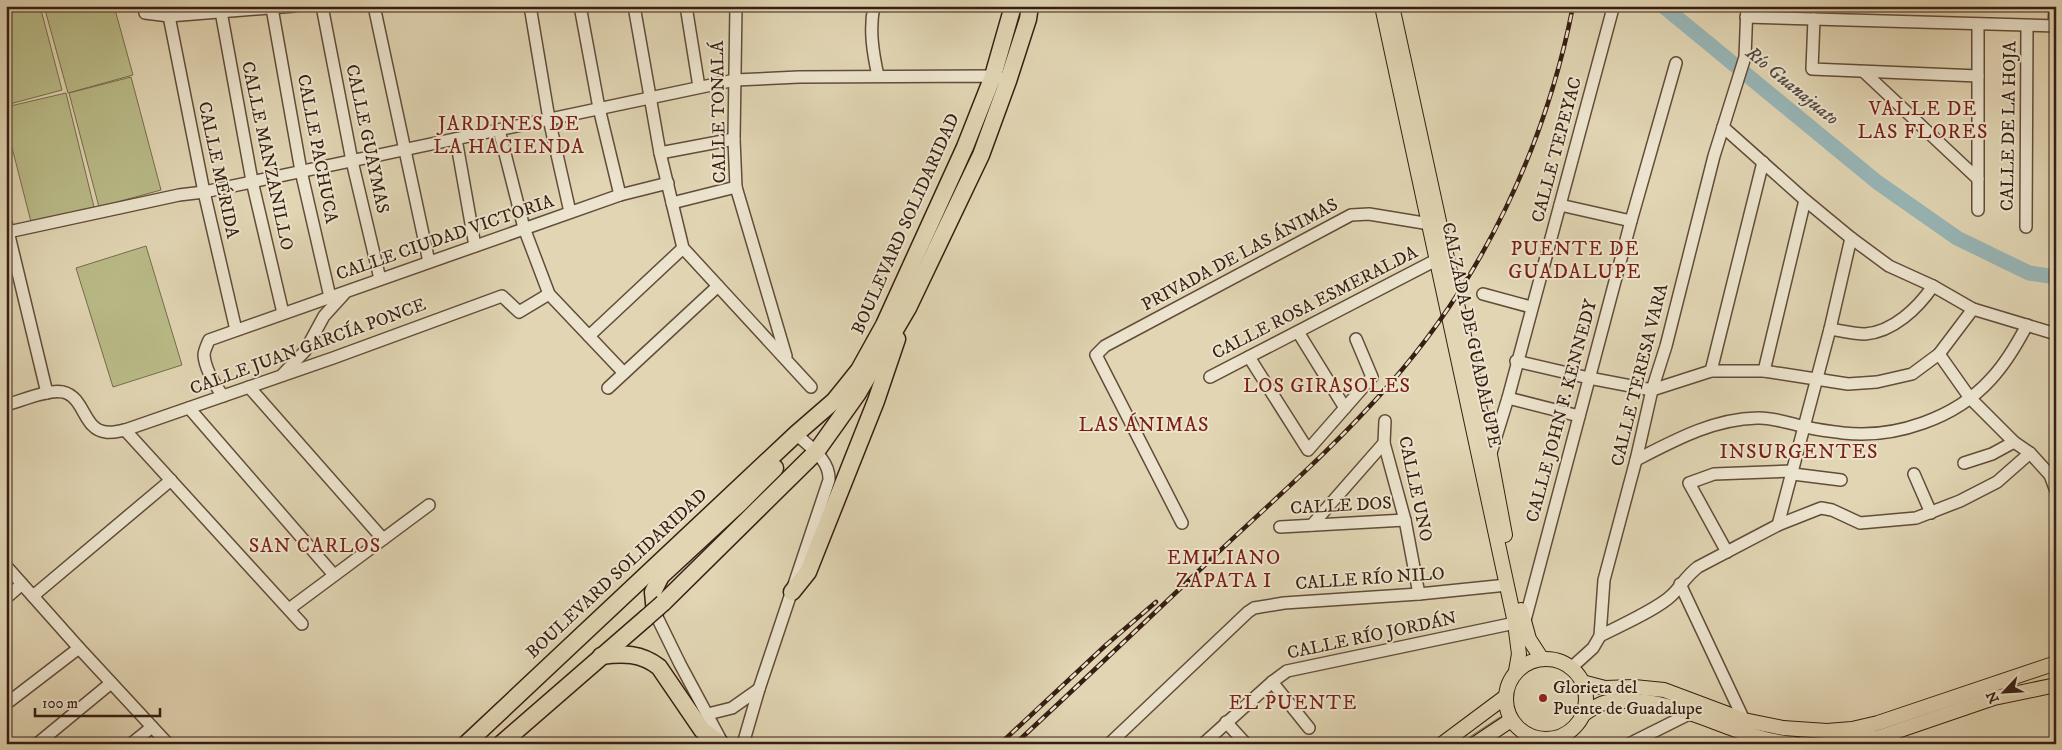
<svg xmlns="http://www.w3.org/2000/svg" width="2062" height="750" font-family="'IM FELL DW Pica',serif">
<rect width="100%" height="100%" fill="#e1d5b3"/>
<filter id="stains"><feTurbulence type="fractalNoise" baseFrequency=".004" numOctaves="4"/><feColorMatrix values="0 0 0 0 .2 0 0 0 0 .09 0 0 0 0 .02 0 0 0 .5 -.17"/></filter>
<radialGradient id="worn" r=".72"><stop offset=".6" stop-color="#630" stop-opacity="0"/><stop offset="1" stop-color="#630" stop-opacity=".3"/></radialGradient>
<g fill="#b9bb88" stroke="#786c4d">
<path d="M6 6H40L62 90 6 105Z"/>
<path d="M44 6H114L133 75 68 93Z"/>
<path d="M131 77 161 190 99 207 69 93Z"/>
<path d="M66 93 94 207 31 222 6 124V107Z"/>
<path d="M146 246 182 365 113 387 76 268Z"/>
<path d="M1500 717 1502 720 1466 744H1459Z"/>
</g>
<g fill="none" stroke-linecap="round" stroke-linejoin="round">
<path stroke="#98b6b7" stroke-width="15" d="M1663 6 1877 182 1957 238 2029 273 2056 277"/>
<g stroke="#624c3a" stroke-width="14">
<g id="minor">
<path d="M220 6 252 181 283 313"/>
<path d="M322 6 352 161 380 279"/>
<path d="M374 6 429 262"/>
<path d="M530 6 549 119 570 212"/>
<path d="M580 6 599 108 620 195"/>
<path d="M634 6 660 153 683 248 811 387"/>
<path d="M686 6 699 87"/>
<path d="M736 6 734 139 736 187 786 356"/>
<path d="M874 6C869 30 873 53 878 76"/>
<path d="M272 8 301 171 330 297"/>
<path d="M145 13 169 16 294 6"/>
<path d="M169 16 204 192 236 330"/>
<path d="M1746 17 2056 26"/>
<path d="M1814 19 1812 69 1978 76"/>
<path d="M1978 24V210"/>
<path d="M2054 26 2055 6"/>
<path d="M1864 72 1978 179"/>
<path d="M1723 127 1805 200 1851 238 1889 266 1933 286 1973 309 2056 334"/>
<path d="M499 130 524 228 549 294 624 373"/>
<path d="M456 139 475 246"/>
<path d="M660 153 734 139"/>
<path d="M672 203 736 187"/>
<path d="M1560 205 1631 221"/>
<path d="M6 223 47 393"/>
<path d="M2026 227 2027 26"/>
<path d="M8 232 179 195 204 192 735 80 799 77 993 76 999 78"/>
<path d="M1483 294 1531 307"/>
<path d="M1830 329C1841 331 1854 334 1865 334 1893 332 1918 308 1933 286"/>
<path d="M1298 332 1345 408"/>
<path d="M589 336 683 248"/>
<path d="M1939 354 1970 398 2014 442 2030 453 2050 475 2056 491"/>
<path d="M1249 357 1308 450 1372 377 1356 339"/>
<path d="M1516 361 1589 378 1652 390 1711 371H1764L1848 384 1877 382 1912 374 1939 354 1973 309"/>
<path d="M1711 371 1763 162"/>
<path d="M1764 371 1805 200"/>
<path d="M283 374 305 351 324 316 344 294"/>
<path d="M1210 377 1436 260"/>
<path d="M249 387 383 539"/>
<path d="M608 388 718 286"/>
<path d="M223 396C215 385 205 369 204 355 204 351 207 345 209 340L620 195 668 183"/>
<path d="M1508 398 1579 416"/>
<path d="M6 405C21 401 48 389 63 392 85 397 83 430 106 432 112 433 119 431 125 430L333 358 502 296 519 312 549 294"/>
<path d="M189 408 334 575"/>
<path d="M1385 421 1384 443 1405 520 1419 594"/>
<path d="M125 430 302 624"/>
<path d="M1490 456 1508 398 1613 8"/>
<path d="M1636 460C1675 440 1713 419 1757 418 1772 417 1787 423 1802 426 1815 430 1829 431 1843 433 1895 439 1956 418 1991 379 2006 363 2017 344 2027 325"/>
<path d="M1964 463 1992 454 2014 442"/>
<path d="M1793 474 1841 480"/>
<path d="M1914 474 1931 513"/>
<path d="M1182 523 1096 355 1105 346 1351 215 1369 214 1436 225"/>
<path d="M1312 525 1384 443"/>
<path d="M1778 525 1830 329 1851 238"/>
<path d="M1280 527 1405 520"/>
<path d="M1727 552 1689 483 1714 474 1793 471"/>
<path d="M6 566 79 648 168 744"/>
<path d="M1680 584 1744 720"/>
<path d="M33 596 171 480"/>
<path d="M6 598 22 584"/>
<path d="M289 609 429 505"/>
<path d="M655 613 680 664 723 744"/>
<path d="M1524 624 1631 221 1676 63"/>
<path d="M1600 636C1619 626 1658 609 1672 595 1682 585 1686 576 1698 567L1778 525 1821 508 1832 510 1860 523 1916 518 1960 501 1997 482 2030 453"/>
<path d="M1571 668 1593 648 1600 636 1604 580 1636 460 1652 390 1666 346 1714 156 1745 57 1747 6"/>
<path d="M1272 682 1309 728"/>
<path d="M6 704 79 648"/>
<path d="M708 714 732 708 759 689"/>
<path d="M1226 722 1246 744"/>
<path d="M37 744 111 683"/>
<path d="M131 744 152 727"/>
<path d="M743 744 759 689 829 480C830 460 810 447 796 434"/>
<path d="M1109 744 1248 612 1254 608 1284 603 1419 594 1507 585"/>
<path d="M1203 744 1272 682 1287 671 1515 623"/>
<path d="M1629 744 1691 713"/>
</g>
</g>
<g stroke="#371e12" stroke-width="16">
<g id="major">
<path d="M1382 6 1515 623 1519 654 1516 671"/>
<path d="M1392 6 1490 455 1505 535"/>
<path d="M1521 610 1529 639 1542 659"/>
<circle cx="1546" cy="699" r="40"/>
<path d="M1582 682 1605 688 1634 687 1664 690 1744 720 1783 728 1827 731 1852 729 1878 723 2056 663"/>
<path d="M1584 714C1591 709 1599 704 1607 702 1612 701 1618 701 1622 701 1683 698 1735 740 1795 744"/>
<path d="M1442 744 1505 697"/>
<path d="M1475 744 1511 720"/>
<path d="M1827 744 1880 737 1994 698 2056 685"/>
</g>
</g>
<g stroke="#371e12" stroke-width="19">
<g id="highway">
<path d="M792 592 808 572 876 401 897 339"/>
<path d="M663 603 816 452 858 393 908 308 981 155 1008 81 1028 19 1030 6"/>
<path d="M655 613 653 592 661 576 740 503 775 468"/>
<path d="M601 656C623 653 641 653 659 667L702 730 721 744"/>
<path d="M466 744 796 434 834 401 847 385 859 370 884 325 965 147 993 76 1013 6"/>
<path d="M501 744 646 618"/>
</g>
</g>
<use href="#minor" stroke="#ece4ce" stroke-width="11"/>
<use href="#major" stroke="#e1d5b3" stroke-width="14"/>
<use href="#highway" stroke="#e1d5b3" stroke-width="16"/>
<g stroke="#371e12" stroke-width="4.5">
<g id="rail">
<path d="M1000 744 1106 645 1156 602"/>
<path d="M1015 744C1080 684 1144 623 1208 562 1269 504 1333 449 1388 386 1482 280 1546 145 1573 6"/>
</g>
</g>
<use href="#rail" stroke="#ece4ce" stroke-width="2.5" stroke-dasharray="8" stroke-linecap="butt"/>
<g stroke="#371e12" stroke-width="19" stroke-linecap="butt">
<path id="highway-bridge" d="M646 618 663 603"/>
</g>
<use href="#highway-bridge" stroke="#e1d5b3" stroke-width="16"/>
</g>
<circle fill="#8f2418" stroke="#ece4ce" stroke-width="2" cx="1543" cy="698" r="5"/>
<g text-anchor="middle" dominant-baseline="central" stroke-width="4" stroke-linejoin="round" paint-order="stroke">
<g font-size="18" fill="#371e12" stroke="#ece4ce">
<text transform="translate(719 112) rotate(-91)">CALLE TONALÁ</text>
<text transform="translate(2009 126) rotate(-89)">CALLE DE LA HOJA</text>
<text transform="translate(367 139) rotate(78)">CALLE GUAYMAS</text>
<text transform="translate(317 149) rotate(79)">CALLE PACHUCA</text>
<text transform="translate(1557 150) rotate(-75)">CALLE TEPEYAC</text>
<text transform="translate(267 156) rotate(78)">CALLE MANZANILLO</text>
<text transform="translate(218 170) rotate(78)">CALLE MÉRIDA</text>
<text transform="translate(906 224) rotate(-66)">BOULEVARD SOLIDARIDAD</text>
<text transform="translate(445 238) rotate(-19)">CALLE CIUDAD VICTORIA</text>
<text transform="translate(1240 255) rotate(-28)">PRIVADA DE LAS ÁNIMAS</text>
<text transform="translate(1315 303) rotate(-27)">CALLE ROSA ESMERALDA</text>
<text transform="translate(1471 335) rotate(78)">CALZADA DE GUADALUPE</text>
<text transform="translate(308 347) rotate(-20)">CALLE JUAN GARCÍA PONCE</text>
<text transform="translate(1640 375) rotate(-76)">CALLE TERESA VARA</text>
<text transform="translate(1562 411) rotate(-75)">CALLE JOHN F. KENNEDY</text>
<text transform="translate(1415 489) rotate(78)">CALLE UNO</text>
<text transform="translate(1341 506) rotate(-3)">CALLE DOS</text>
<text transform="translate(617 574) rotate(-43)">BOULEVARD SOLIDARIDAD</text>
<text transform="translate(1370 579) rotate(-4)">CALLE RÍO NILO</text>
<text transform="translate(1372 636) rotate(-12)">CALLE RÍO JORDÁN</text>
</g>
<g font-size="18" fill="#371e12" stroke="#ece4ce" text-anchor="start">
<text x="1553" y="688">Glorieta del<tspan x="1553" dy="21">Puente de Guadalupe</tspan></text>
</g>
<g font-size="19" font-style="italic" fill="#544c44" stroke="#ece4ce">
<text transform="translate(1792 86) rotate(39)">Río Guanajuato</text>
</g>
<g font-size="20" letter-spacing="1" fill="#7a1f14" stroke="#ece4ce">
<text x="1923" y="109">VALLE DE<tspan x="1923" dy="23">LAS FLORES</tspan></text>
<text x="509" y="124">JARDINES DE<tspan x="509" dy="23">LA HACIENDA</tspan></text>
<text x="1575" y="249">PUENTE DE<tspan x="1575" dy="23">GUADALUPE</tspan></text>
<text x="1327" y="386">LOS GIRASOLES</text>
<text x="1144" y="425">LAS ÁNIMAS</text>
<text x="1799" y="452">INSURGENTES</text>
<text x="315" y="546">SAN CARLOS</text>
<text x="1224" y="558">EMILIANO<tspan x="1224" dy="23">ZAPATA I</tspan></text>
<text x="1293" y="703">EL PUENTE</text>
</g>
</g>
<rect width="2062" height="750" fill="none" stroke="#e1d5b3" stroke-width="25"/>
<rect x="8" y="8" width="2047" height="735" fill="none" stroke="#371e12" stroke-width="2.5"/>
<rect x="12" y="12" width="2037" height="725" fill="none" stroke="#371e12"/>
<g transform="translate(2004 692) rotate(245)" stroke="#ece4ce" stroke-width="4" paint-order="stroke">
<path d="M0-4L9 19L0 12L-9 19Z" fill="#371e12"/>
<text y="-8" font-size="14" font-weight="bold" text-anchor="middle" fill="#371e12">N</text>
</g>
<path d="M35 708v8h125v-8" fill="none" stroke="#371e12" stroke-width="2.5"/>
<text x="42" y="708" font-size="15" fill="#371e12" stroke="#ece4ce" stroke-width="4" paint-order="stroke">100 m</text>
<rect width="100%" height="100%" filter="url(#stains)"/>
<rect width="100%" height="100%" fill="url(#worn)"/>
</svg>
